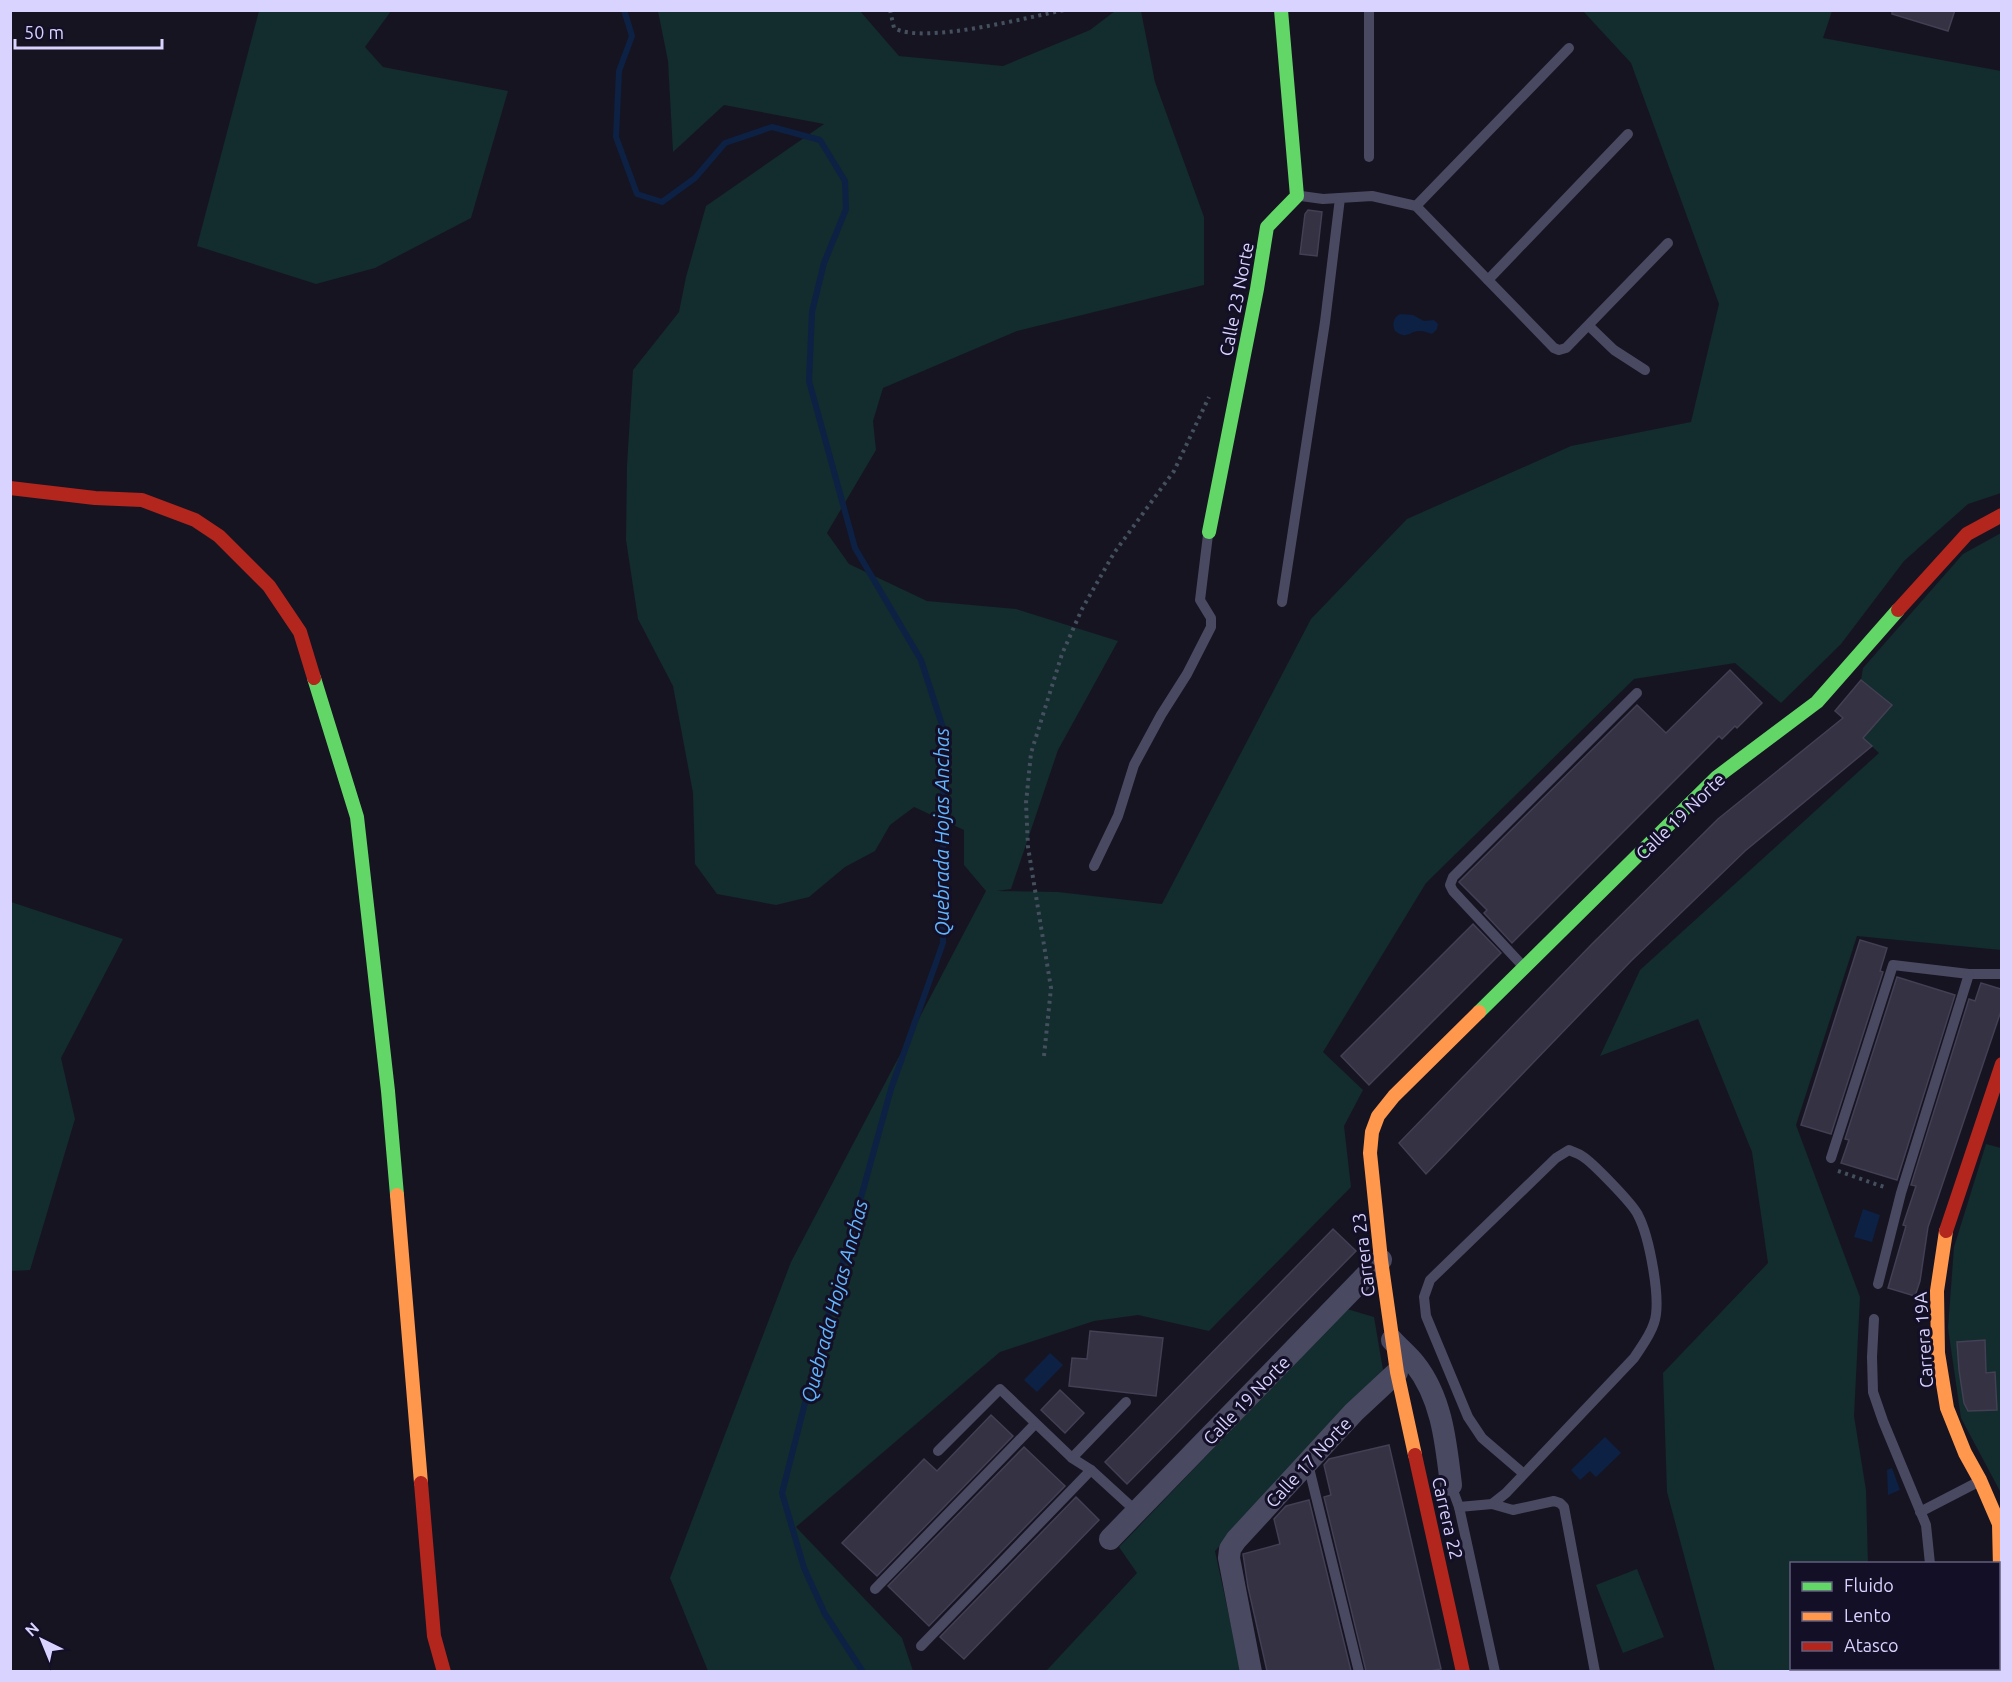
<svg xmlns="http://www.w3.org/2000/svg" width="2012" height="1682" font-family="Ubuntu,sans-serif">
<rect width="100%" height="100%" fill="#161421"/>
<g fill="#132c2d">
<path d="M259 11H391L365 47 383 67 508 91 471 218 375 268 316 284 197 246Z"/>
<path d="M658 11H860L899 56 1003 66 1090 30 1115 11H1141L1155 82 1204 217V285L1017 331 883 388 873 421 876 450 827 533 849 564 927 601 1016 609 1118 641 1058 750 1011 889 997 891 1058 892 1162 904 1311 619 1407 519 1571 446 1691 422 1719 304 1631 63 1583 11H1832L1823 38 2001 71V493L1968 504 1904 561 1841 644 1781 703 1735 663 1634 679 1426 883 1323 1052 1363 1090 1344 1126 1351 1187 1209 1331 1138 1315 1094 1321 1000 1352 796 1527 902 1638 913 1671H708L670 1578 791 1262 986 891 964 865V830L914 807 890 825 875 851 845 867 809 897 776 905 717 894 695 864 693 793 673 686 638 619 626 540 627 465 633 370 679 312 686 277 706 206 824 124 724 105 673 152 668 61Z"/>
<path d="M2001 533V950L1857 936 1796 1125 1860 1297 1854 1416 1866 1490 1868 1563 1792 1564V1668H1874V1671H1715L1667 1492 1663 1373 1768 1263 1752 1152 1698 1019 1600 1056 1640 970 1879 753 1863 738 1892 705 1861 680 1863 668 1963 554Z"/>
<path d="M11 902 123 939 61 1058 75 1119 30 1270 11 1271Z"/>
<path d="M1986 1144 2001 1148V1493L1961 1418 1948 1328 1954 1247Z"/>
<path d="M1347 1309 1374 1317 1383 1370 1215 1551 1241 1671 1043 1672 1048 1669 1137 1573 1119 1547Z"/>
<path d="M1637 1569 1664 1637 1623 1653 1596 1585Z"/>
</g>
<g fill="#0d2144">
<path d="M1400 314 1413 315 1424 321 1434 320 1438 324 1437 329 1432 334C1428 333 1425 331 1421 331 1409 330 1408 341 1395 331 1392 324 1393 318 1400 314Z"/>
<path d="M1863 1209 1880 1215 1872 1242 1854 1237Z"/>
<path d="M1050 1353 1063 1365 1037 1392 1024 1380Z"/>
<path d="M1605 1437 1621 1453 1596 1477 1590 1471 1580 1480 1571 1470Z"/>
<path d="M1892 1468 1900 1490 1888 1495 1887 1470Z"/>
</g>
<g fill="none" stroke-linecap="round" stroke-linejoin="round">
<path stroke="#0d2144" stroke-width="6" d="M624 10 632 36 619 71 616 137 637 194 662 202 695 178 725 143 772 127 820 140 845 181 846 209 824 263 812 312 809 381 855 548 921 660 943 728V943L891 1089 817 1356 782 1493 804 1568 825 1614 863 1672"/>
</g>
<g fill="#343243" stroke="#433f54" stroke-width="1.5">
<path d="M1892 10H1955L1948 31 1892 14Z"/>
<path d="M1308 210 1322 212 1317 256 1300 254 1305 214Z"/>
<path d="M1730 670 1762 703 1737 728 1735 726 1722 739 1719 736 1512 943 1484 913 1487 910 1459 882 1637 705 1666 733Z"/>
<path d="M1861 680 1892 705 1863 738 1872 746 1745 851 1631 961 1426 1174 1399 1143 1591 945 1718 819 1843 718 1835 711Z"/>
<path d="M1473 924 1501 953 1369 1085 1341 1056Z"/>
<path d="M1860 940 1887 948 1880 971 1883 972 1831 1134 1801 1125Z"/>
<path d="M1897 977 1955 995 1897 1180 1841 1163 1849 1140 1845 1139Z"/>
<path d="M1981 983 2001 989V1011L1928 1227 1920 1281 1915 1296 1888 1288 1906 1226 1903 1225 1916 1186 1911 1185 1969 999 1975 1001Z"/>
<path d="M1333 1229 1356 1251 1127 1484 1105 1462Z"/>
<path d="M1090 1331 1163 1338 1156 1396 1069 1386 1072 1358 1087 1359Z"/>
<path d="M1985 1340 1986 1373 1995 1372 1997 1410 1968 1411 1964 1403 1959 1370 1957 1342Z"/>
<path d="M1060 1390 1084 1413 1065 1433 1041 1410Z"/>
<path d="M991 1415 1013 1436 877 1576 842 1543 924 1459 937 1471Z"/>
<path d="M1389 1445 1441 1669 1430 1671H1366L1324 1497 1331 1495 1324 1465 1329 1459Z"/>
<path d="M1024 1447 1065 1486 929 1626 888 1586Z"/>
<path d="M1076 1497 1099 1520 964 1659 940 1637Z"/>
<path d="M1309 1500 1351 1671H1267L1248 1587 1243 1554 1280 1544 1274 1519 1286 1506Z"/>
</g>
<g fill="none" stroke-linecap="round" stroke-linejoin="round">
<g stroke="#44505f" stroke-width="4" stroke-dasharray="3 4.5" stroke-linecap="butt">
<path d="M890 10 894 28C923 45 1028 17 1065 10"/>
<path d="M1044 1056 1051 988 1028 847 1026 803 1031 753 1062 654 1082 609 1114 553 1174 471 1209 397"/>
<path d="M1838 1171 1887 1188"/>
</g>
<g stroke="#4a4962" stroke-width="10">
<path d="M1369 157V10"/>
<path d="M1301 196 1323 199 1372 196 1416 206 1554 348 1559 350 1566 348 1668 243"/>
<path d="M1416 206 1569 48"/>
<path d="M1488 280 1628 134"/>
<path d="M1589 326 1614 350 1645 370"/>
<path d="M1282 602 1325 322 1340 198"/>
<path d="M1094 866 1118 816 1134 765 1161 715 1187 674 1211 627V618L1200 600 1208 535"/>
<path d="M1523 966 1453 891 1450 885 1453 877 1637 693"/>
<path d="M1831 1158 1893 965 1969 974H2002"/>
<path d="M1878 1284 1901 1193 1969 974"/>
<path d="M1874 1319 1872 1357 1873 1392 1883 1421 1926 1525 1930 1564"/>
<path d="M938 1451 1000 1389 1072 1458 1091 1470 1137 1512"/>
<path d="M1072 1458 1126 1402"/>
<path d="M1308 1464 1359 1672"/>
<path d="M1451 1485 1459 1507 1495 1672"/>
<path d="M1492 1504 1513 1510 1554 1501 1560 1503 1564 1507 1595 1672"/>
<path d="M1459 1507 1492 1504 1506 1493 1634 1358C1641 1347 1650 1336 1654 1323 1662 1301 1649 1236 1638 1215 1633 1204 1592 1162 1582 1156 1578 1153 1573 1152 1569 1150L1556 1158 1430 1280 1424 1297 1426 1316 1468 1417 1482 1438 1524 1474"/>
<path d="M1920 1512 1978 1482"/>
<path d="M875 1589 1035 1424"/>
<path d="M1998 1642 2002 1640"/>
<path d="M921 1646 1091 1470"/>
<path d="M1988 1668V1672"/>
</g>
<g stroke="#4a4962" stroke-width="22">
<path d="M1392 1340C1399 1348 1408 1355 1415 1364 1442 1398 1446 1443 1451 1485"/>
<path d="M1110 1539 1381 1260"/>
<path d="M1251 1672 1229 1558 1230 1549 1236 1540 1354 1412 1397 1372"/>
</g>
<g stroke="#63d668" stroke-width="14">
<path d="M1209 532 1257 289 1267 227 1297 196 1281 10"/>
<path d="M314 678 357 817 388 1091 397 1195"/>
<path d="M1479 1012 1717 777 1817 702 1898 610"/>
</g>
<g stroke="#ff974d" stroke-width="14">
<path d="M397 1195 421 1483"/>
<path d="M1946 1231 1937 1291 1938 1353 1947 1408 1965 1453 1980 1480 1999 1524 2001 1612"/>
<path d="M1415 1455 1397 1372 1381 1260 1370 1153 1372 1132 1378 1116 1394 1096 1479 1012"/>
</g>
<g stroke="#b3261e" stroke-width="14">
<path d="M10 488 95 498 142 500 195 520 219 536 269 586 300 632 314 678"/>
<path d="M1898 610 1967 534 2002 515"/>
<path d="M1946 1231 2002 1064"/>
<path d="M1415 1455 1463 1672"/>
<path d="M421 1483 434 1636 444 1672"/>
</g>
</g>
<g text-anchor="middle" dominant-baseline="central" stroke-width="6" stroke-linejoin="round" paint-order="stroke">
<g font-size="18" fill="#d9d4ff" stroke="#130f26">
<text transform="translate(1236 299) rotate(-79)">Calle 23 Norte</text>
<text transform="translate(1680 816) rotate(-44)">Calle 19 Norte</text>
<text transform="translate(1363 1255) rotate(-97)">Carrera 23</text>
<text transform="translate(1923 1340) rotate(-94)">Carrera 19A</text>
<text transform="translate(1246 1400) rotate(-46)">Calle 19 Norte</text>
<text transform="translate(1308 1462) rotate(-47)">Calle 17 Norte</text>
<text transform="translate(1448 1518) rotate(77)">Carrera 22</text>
</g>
<g font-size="20" font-style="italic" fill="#62b6ff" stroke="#130f26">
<text transform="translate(941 832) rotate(-90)">Quebrada Hojas Anchas</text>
<text transform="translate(834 1301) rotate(-75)">Quebrada Hojas Anchas</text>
</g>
</g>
<rect width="2012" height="1682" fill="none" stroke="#d9d4ff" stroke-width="24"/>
<rect x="1790" y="1562" width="210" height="108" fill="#130f26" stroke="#625e7d" stroke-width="1.5"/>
<rect x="1802" y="1582" width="30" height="9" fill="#63d668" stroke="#625e7d" stroke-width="1.5"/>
<text x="1844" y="1592" font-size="18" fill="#d9d4ff">Fluido</text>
<rect x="1802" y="1612" width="30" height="9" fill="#ff974d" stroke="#625e7d" stroke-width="1.5"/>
<text x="1844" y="1622" font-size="18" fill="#d9d4ff">Lento</text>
<rect x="1802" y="1642" width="30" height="9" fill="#b3261e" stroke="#625e7d" stroke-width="1.5"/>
<text x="1844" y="1652" font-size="18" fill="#d9d4ff">Atasco</text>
<g transform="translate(42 1640) rotate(317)" stroke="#130f26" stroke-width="4.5" paint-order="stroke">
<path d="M0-4.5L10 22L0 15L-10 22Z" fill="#d9d4ff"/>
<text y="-9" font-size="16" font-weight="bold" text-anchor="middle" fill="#d9d4ff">N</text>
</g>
<path d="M15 39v9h147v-9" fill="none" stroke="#d9d4ff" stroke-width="3"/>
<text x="24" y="39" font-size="18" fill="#d9d4ff" stroke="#130f26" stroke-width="4.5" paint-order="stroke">50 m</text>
</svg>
